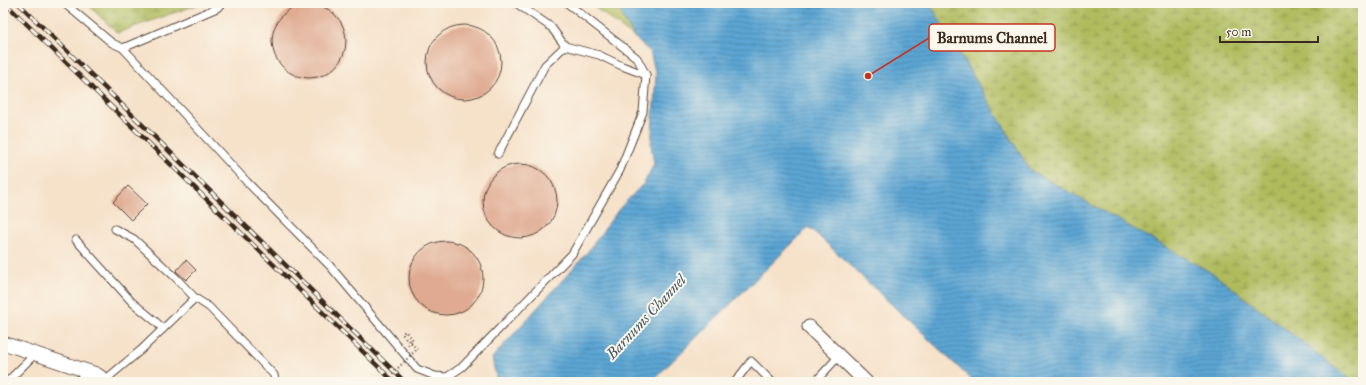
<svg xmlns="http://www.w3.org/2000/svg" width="1366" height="385" font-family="'IM FELL Great Primer',serif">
<defs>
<pattern id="wetland-marsh" width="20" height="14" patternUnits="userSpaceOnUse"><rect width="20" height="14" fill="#afbb5d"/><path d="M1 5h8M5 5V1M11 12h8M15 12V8" fill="none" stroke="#90984c"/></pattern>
<pattern id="water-rules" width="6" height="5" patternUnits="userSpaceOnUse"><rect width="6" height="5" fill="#5ca6d4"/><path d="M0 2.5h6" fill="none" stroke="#4d87ab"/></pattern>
</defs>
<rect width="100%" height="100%" fill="#fbf7ec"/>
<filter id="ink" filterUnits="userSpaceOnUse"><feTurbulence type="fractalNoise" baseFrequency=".025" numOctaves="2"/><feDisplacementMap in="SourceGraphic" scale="8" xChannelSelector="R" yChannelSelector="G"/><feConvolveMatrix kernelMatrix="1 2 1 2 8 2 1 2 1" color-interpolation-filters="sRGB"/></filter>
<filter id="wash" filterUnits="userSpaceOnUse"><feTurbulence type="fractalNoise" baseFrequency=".012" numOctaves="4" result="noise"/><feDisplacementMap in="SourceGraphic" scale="16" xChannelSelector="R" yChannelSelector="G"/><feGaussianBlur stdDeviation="0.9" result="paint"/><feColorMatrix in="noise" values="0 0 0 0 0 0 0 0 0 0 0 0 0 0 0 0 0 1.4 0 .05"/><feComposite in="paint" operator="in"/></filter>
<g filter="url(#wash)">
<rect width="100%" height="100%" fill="#f6e1c9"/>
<g fill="url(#wetland-marsh)" stroke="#75723e">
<path d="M86 3H202L117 33Z"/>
<path d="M589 3H618L624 20 635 38Z"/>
<path d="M929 3H1363V382H1354L1215 275 1030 170Z"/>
</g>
<path fill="url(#water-rules)" stroke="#4c6879" d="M618 3H929L1030 170 1215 275 1354 382H974L809 227 651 382H497L492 358 586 254 619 209 644 183 654 164 651 145 656 75 650 52 635 38 624 20Z"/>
<g id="blocks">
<g fill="#dfaa91">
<circle cx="309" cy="41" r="37"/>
<circle cx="464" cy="62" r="37"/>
<circle cx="520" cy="201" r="37"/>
<path d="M128 186 147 204 131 220 113 202Z"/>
<circle cx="446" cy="278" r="37"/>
<path d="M186 260 196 270 186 280 176 271Z"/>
</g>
</g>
</g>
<g filter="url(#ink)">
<use href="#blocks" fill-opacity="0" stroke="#574538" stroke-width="1"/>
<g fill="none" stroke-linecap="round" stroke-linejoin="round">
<g stroke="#574538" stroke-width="9">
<g id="lane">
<path d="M64 3 112 43 123 48 247 182 330 266 417 369 435 376 447 377 462 367 572 254 620 170 643 112 646 75 637 58 567 3"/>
<path d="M516 3 551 27 565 46"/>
<path d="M123 48 217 8 222 3"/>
<path d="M498 154 545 65 565 46 599 55 622 66 646 75"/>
<path d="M115 229 134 239 175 277 195 298"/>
<path d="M76 240 132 302 155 321 163 329"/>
<path d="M105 380 141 350 195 298 209 307 274 375 275 382"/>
<path d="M7 382 36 353"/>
<path d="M77 382 88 371"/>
<path d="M735 382 751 361 772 382"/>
<path d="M815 382 839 356"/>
</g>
</g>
<g stroke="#574538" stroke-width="15">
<g id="street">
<path d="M809 327 866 382"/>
<path d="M3 343 96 374 108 382"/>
</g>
</g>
<path stroke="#574538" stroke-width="2.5" stroke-dasharray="1 3" stroke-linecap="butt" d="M408 345 413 340 405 331 402 334 417 349"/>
<use href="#lane" stroke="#fff" stroke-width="7"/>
<use href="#street" stroke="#fff" stroke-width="13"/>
<g stroke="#3b2a1e" stroke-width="4.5">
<g id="rail">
<path d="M5 3 394 382"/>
<path d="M18 3 405 382"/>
</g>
</g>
<use href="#rail" stroke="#fbf7ec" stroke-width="3" stroke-dasharray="9" stroke-linecap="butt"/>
<path stroke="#574538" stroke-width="2.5" stroke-dasharray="1 3" stroke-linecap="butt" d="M384 382 417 349"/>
</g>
</g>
<g text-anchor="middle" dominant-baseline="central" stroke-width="4" stroke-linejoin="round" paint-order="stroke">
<g font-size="15" font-style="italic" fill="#485c67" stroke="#fbf7ec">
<text transform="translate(646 317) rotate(-47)">Barnums Channel</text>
</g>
</g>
<path fill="none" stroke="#c8321e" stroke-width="1.5" d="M868 76L929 38"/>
<circle fill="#c8321e" stroke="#fbf7ec" stroke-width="1.5" cx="868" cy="76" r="4"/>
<rect fill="#fbf7ec" stroke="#c8321e" stroke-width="1.5" x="929" y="24" width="126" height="27" rx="4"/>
<g font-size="15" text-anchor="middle" font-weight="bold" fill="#3b2a1e">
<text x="992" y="43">Barnums Channel</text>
</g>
<rect width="1366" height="385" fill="none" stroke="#fbf7ec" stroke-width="16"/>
<path d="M1220 36v6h98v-6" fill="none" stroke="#3b2a1e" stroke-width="2"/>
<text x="1226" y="36" font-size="12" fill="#3b2a1e" stroke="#fbf7ec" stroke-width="3" paint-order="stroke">50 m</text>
</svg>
